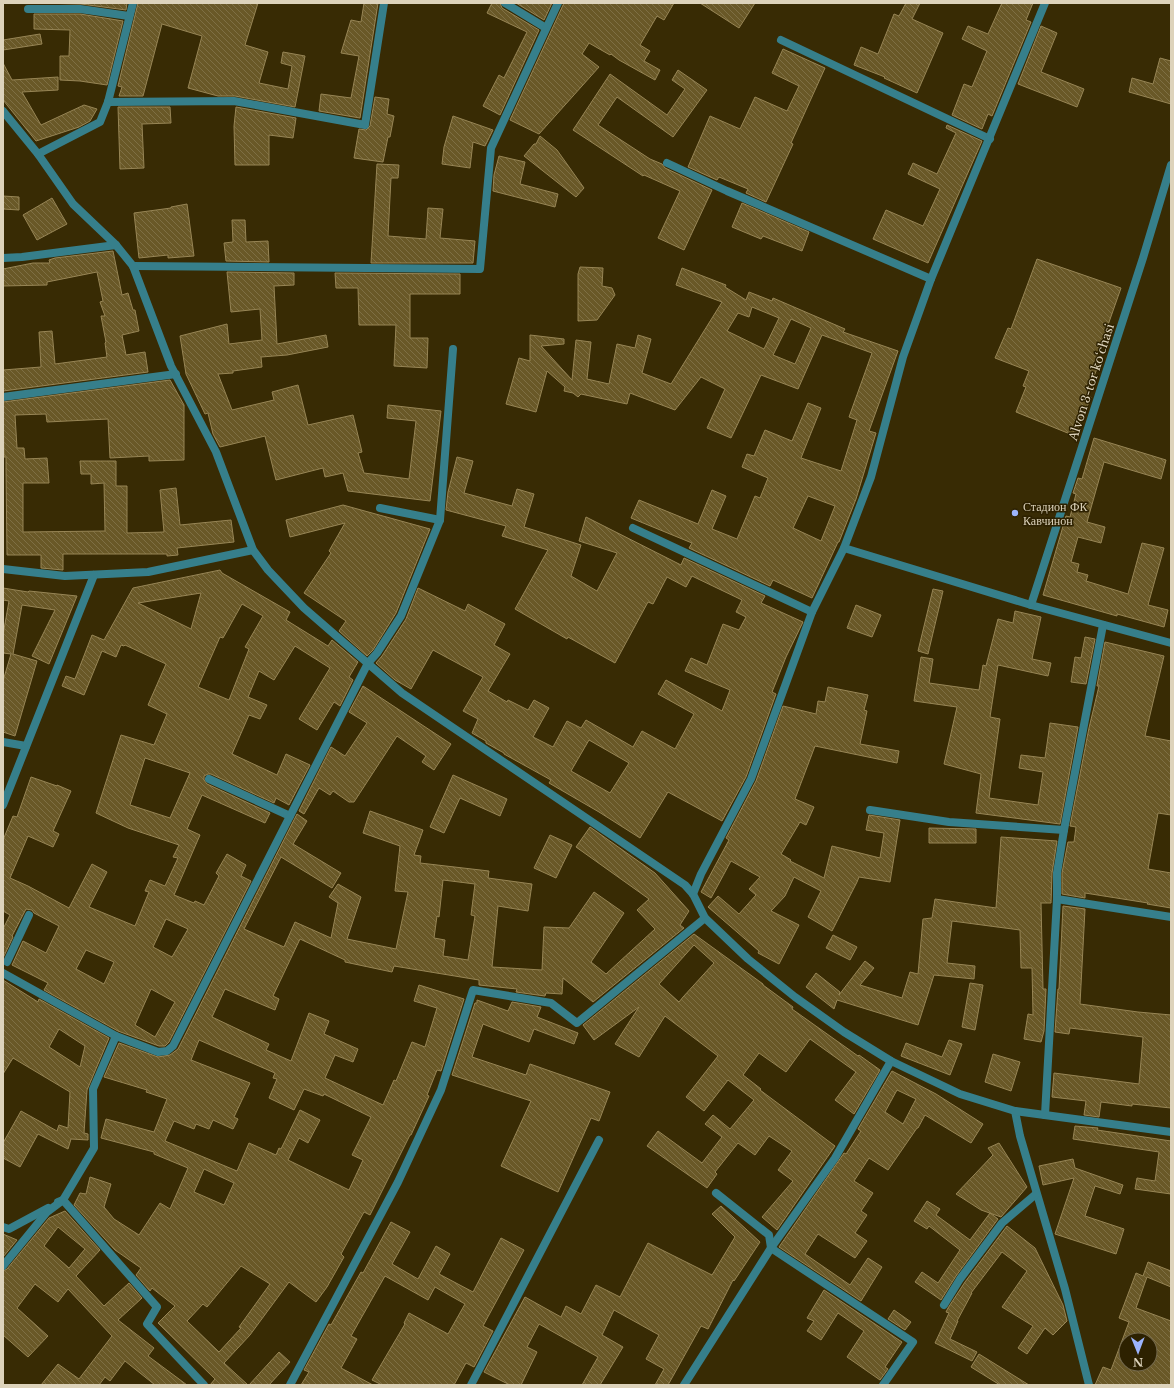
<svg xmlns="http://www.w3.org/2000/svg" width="1174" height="1388" font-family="'Libre Baskerville',serif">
<defs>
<pattern id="building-back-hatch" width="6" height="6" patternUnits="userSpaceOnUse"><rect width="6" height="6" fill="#695827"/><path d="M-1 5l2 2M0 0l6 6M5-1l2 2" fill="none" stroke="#7e6f44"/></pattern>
</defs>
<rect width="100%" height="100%" fill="#382b04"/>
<g fill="url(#building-back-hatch)" stroke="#978555" fill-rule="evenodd">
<path d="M35 3H127L126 10 81 4Z"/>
<path d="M138 3H258L245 45 268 52 259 83 288 89 292 66 281 63 283 52 305 56 295 107 235 96H218L188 88 202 36 162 24 143 96H119L122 87 118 86Z"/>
<path d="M364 3H378L360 118 319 111 321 94 351 98 359 56 341 53 351 20 361 22Z"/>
<path d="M492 3H500L502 8 539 30 500 115 483 106 499 75 504 78 527 32 487 13Z"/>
<path d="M516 3H552L544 20Z"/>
<path d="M564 3H674L664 20 657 16 640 45 650 51 644 61 660 70 655 80 619 60 611 54 610 55 589 43 582 54 599 67 539 134 510 120Z"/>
<path d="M700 3H755L739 28Z"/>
<path d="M906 3H920L912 19 943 33 917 93 884 78 885 77 854 65 861 47 878 54 894 14 899 16Z"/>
<path d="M1002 3H1033L1026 20 1031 22 992 116 988 114 982 129 952 115 964 84 972 87 987 51 962 39 968 26 988 34Z"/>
<path d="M34 14H80L123 21 107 85 80 81 60 80V56H69L70 30 34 29Z"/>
<path d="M1041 26 1057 33 1041 72 1084 89 1077 107 1018 84Z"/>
<path d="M40 34 42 44 3 50V40Z"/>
<path d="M783 49 825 68 791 143 793 144 766 202 746 193 748 189 719 177 717 180 688 167 710 116 740 129 755 97 787 111 799 86 772 73Z"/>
<path d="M1160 58 1171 61V104L1129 92 1132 78 1153 84Z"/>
<path d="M3 63 12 80 58 77V90L22 92 41 125 84 105 97 109 90 121 79 127 36 141 3 100Z"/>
<path d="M678 70 707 90 673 137 617 97 598 125 650 159 662 164 665 168 712 190 684 250 658 238 680 191 644 175 643 176 573 130 610 74 667 115 685 89 672 80Z"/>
<path d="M375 97 389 99 387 114 394 116 390 137H388L383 162 354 158 359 129 366 130 370 126Z"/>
<path d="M118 107H170L171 123 142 124 144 168 120 169Z"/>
<path d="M236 107 296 118 293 138 269 135V165H235L234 126Z"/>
<path d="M453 116 493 130 485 146 473 142 470 168 442 164 444 147Z"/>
<path d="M947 125 982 141 928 263 873 239 886 210 923 226 940 189 908 174 913 163 937 174 956 133 946 128Z"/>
<path d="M540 136 557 150 584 188 576 197 524 156 534 144H536Z"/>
<path d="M499 156 525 162 520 184 558 194 555 207 493 191 494 175Z"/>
<path d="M377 164 399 165 398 178H391L388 236 426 239 428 208 443 209 440 238 475 241 473 263H371Z"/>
<path d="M3 196 19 197V210L3 209Z"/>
<path d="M52 198 67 224 37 240 23 215Z"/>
<path d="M742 203 809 232 802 251 763 236 761 239 732 227Z"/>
<path d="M187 204 194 256 168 258V255L139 258 134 213 171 208V207Z"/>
<path d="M232 220H245L246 242 268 241 269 262 226 261 224 243 233 242Z"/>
<path d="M113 251 122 295 128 293 133 310H135L139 331 122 335 126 355 145 352 148 372 3 391V370L41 367 39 332 52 331 55 364 107 357 105 343 106 342 101 316H105L100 302 103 301 97 272 47 282V285L3 286V269L33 263H50L49 260 55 258Z"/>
<path d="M1037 259 1121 288 1095 362 1099 364 1086 395 1091 397 1075 436 1016 412 1026 387 1023 386 1029 371 995 358 1008 328 1011 329Z"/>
<path d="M580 267 603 268 602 286 612 288 615 295 597 320 578 321V274Z"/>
<path d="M682 268 726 285 725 287 746 300 749 292 772 301 773 298 845 329 843 332 898 351 869 431 876 433 856 499 839 542H838L812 598 773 580 770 586 689 548 692 543 631 518 639 500 698 524 712 490 726 496 712 529 737 539 755 496 760 498 768 478 742 467 747 454 754 456 765 430 792 441 808 403 821 408 801 458 841 471 857 420 849 417 872 353 822 335 798 389 761 375 731 438 707 428 725 389 701 377 675 410 630 393 627 404 581 394 578 397 573 393 564 391 565 387 547 371 536 412 506 404 519 358 530 361V335L564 339V344L541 346 572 380 576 340 591 342 587 379 609 384 617 344 635 348 638 335 651 339 642 373 671 384 722 302 676 285ZM752 307 779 318 764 349 727 331 738 313 749 317ZM791 319 811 328 795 364 773 355ZM808 496 835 506 821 541 793 528Z"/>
<path d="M227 272 294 273V285L274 286 277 344 326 335 328 347 287 355 261 357 262 367 233 371V373L218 374 232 410 274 400 272 392 298 385 308 425 353 415 362 452 358 453 364 473 409 479 416 421 387 418 388 405 441 411 430 501 348 491 343 473 325 477 323 468 276 480 265 436 220 447 213 434 208 413 205 414 186 374 180 336 227 324 229 344 262 340 260 309 231 312Z"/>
<path d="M335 273 460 274V294H410V338H428L427 368 394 366 396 325H359L358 288H336Z"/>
<path d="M170 380 184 405V460L149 461V456L110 458 108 419 47 422 46 414 15 415 17 448H24L25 459 47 458 49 483H23V532L105 531 104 483 91 484V474H81L80 461H116V486H127V533L164 532 160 490 176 488 180 525 231 520 234 542 177 548 178 555 167 556V554H63V570L41 568V555H7L6 469V457H4L3 402Z"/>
<path d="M1094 438 1166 460 1161 479 1104 462 1087 522 1105 527 1101 543 1078 537 1071 562 1079 564 1077 572 1088 575 1086 581 1128 594 1142 543 1164 548 1148 605 1168 610 1164 627 1117 614V616L1043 595 1066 516 1070 517 1076 494 1073 493 1078 478 1082 479Z"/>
<path d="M457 457 473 461 464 493 512 506 517 489 534 494 524 527 581 545 571 576 597 591 617 553 579 541 586 517 681 565 684 558 765 596 761 603 803 622 786 657 772 692 776 694 746 777 722 821 668 792 640 838 599 812 549 783 551 780 504 754V753L486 743V741L472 733 478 719 463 711 483 677 433 650 411 689 395 680 376 663 382 656 406 619 418 588 465 611 468 604 505 624 494 645 510 654 488 691 507 702 508 700 528 710 534 700 549 708 533 737 553 747 567 721 581 728 586 720 633 747 642 731 675 749 694 714 658 694 666 680 722 711 730 690 685 671 691 658 707 665 723 624 739 630 746 617 736 612 742 600 692 576 686 587 667 577 653 604 648 602 615 663 568 637 567 639 515 609 548 550 502 536 506 526 446 510 448 492ZM589 740 629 763 610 793 571 771Z"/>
<path d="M343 505 430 529 396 613 373 650 367 656 339 631 346 621 304 593 331 553 329 551 345 523 290 537 286 520Z"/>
<path d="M220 570 222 573 290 612 286 620 328 646 332 640 358 662 349 677 353 680 340 706 334 702 317 730 299 719 330 668 295 646 274 680 259 671 248 697 267 705 260 719 249 715 232 754 277 775 286 754 310 765 289 805 276 798 274 803 211 774H208L204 776V780L207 784 270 813 265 823 202 795 187 829 200 835 174 895 194 903 195 901 204 905 219 876 216 873 227 854 246 865 241 876 251 881 169 1042 165 1046H159L118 1031 44 990 48 983 12 965 23 941 46 953 59 926 34 913 32 910 26 909 12 936 13 937 3 958V929L10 915 3 911V840L13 816 17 817 31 777 57 786V785L71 791 53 831 59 834 53 847 28 836 10 878 28 886 69 908 92 864 107 872 89 907 135 926 149 892 145 891 150 880 165 886 178 858 173 857 179 845 128 828 96 813 121 735 154 745 167 714 148 705 166 664 125 645 124 646 121 645 116 657 102 651 84 695 62 686 66 676 75 679 92 635 104 640 133 588ZM201 593 191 629 138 603ZM242 604 263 616 245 647 249 649 229 700 198 687 220 637 223 638ZM145 758 190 773 170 818 130 805ZM166 919 188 929 172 957 153 947ZM86 950 114 962 104 984 76 969ZM151 989 175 1002 155 1037 135 1025Z"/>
<path d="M3 588 28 592 29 591 77 596 49 664 32 656 55 610 22 605 13 654 37 661 15 736 3 732V681L11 654 3 653V635L9 601 3 600Z"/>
<path d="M933 589 943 591 928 654 918 651Z"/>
<path d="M856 605 881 615 872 637 847 628Z"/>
<path d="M1015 611 1041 617 1032 659 1051 663 1048 676 998 665 990 717 1000 719 989 798 1038 805 1043 772 1019 768 1021 755 1045 758 1050 723 1078 727 1060 824 976 813 981 774 944 764 957 707 914 701 921 657 933 659 929 683 979 690 983 665 986 666 998 619 1013 623Z"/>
<path d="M1085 637 1095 639 1086 684 1071 682 1075 657 1081 658Z"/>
<path d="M1105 642 1164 656 1145 736 1171 741V815L1158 813 1148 869 1171 873V908L1147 904 1148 903 1085 893V898L1062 894V873L1068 842H1074L1076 827 1070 826 1089 728 1099 686H1097Z"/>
<path d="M363 686 451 744 434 770 422 762 426 756 397 736 354 802H349L333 791 330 795 319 788 304 814 299 811 331 747 345 756 367 723 349 712Z"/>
<path d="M828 687 868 695 864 710 867 711 860 744 899 751 897 763 815 746 795 799 814 807 806 825 800 822 781 854 791 860 790 861 824 878 832 846 880 858 884 833 866 830 869 815 900 820 890 882 859 877 857 882 832 931 808 917 821 891 794 877 785 896 771 911 799 925 779 964 758 953 759 951 708 907 718 896 739 914 756 895 749 889 760 877 731 861 711 898 701 892 729 840 726 838 756 781 783 706 816 714 818 701 825 702Z"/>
<path d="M453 775 507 799 500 816 460 798 444 833 430 827Z"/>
<path d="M370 811 423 830 414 855 421 856 420 863 489 871 488 878 532 884 528 911 498 906 492 967 542 970 544 927 569 928 594 892 624 913 591 962 606 974 655 929 637 910 649 899 576 847 590 827 655 873 689 911 680 925 684 928 593 1002 563 978 562 994 546 993 545 996 516 992 517 989 479 985V980L394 966 392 972 345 962V960L300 939 273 996 279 999 275 1010 225 989 212 1017 269 1044 266 1050 291 1061 309 1013 329 1021 324 1034 358 1049 353 1062 335 1055 325 1078 383 1105 394 1080 396 1081 412 1042 425 1047 437 1008 414 1001 419 985 464 999 441 1071 437 1070 427 1095 429 1096 411 1135H410L370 1215 364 1212 341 1254 344 1257 327 1287 316 1302 289 1282 250 1335 224 1363 248 1385H210L215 1379 158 1323 175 1306 152 1288 150 1291 136 1275 141 1268 115 1250 74 1205 80 1193 86 1194 90 1177 111 1184 104 1207 114 1219 139 1235 160 1203 170 1209 188 1168 154 1154V1152L101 1138 106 1119 154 1132 167 1099 146 1092 147 1090 104 1077 119 1043 158 1057 170 1055 178 1049 297 814 307 821 293 844 341 873 332 888 281 857 244 929 284 947 295 922 331 938 338 903 329 897 338 884 361 897 347 939 396 949 408 892 395 891 400 846 363 833ZM443 880 475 884 471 915 475 916 468 960 443 956 445 940 434 938 437 916 439 917ZM199 1040 275 1073 273 1078 277 1079 269 1098 294 1110 304 1089 323 1096 324 1094 371 1117 352 1155 363 1160 349 1190 288 1160 299 1138 308 1143 320 1120 300 1110 281 1149 279 1148 276 1155 249 1143 237 1171 165 1141 174 1121 194 1129 196 1124 209 1129 213 1120 233 1129 238 1119 234 1117 250 1083 191 1060ZM204 1169 234 1183 224 1205 194 1192ZM241 1266 270 1284 239 1327 241 1328 219 1352 187 1321 203 1304 207 1307Z"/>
<path d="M929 828 976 829V843H929Z"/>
<path d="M550 835 572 845 556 878 534 868Z"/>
<path d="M1001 837 1057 841 1052 873 1051 903H1041L1043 989H1046L1044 1031 1041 1042 1024 1039 1028 1014 1033 1015 1032 968H1021L1020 930 952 921 947 963 975 966 974 979 934 975 918 1025 837 1000 834 1009 806 987 816 973 840 992 839 995 865 961 874 968 860 985 902 998 910 972 918 974 923 919 932 918 935 899 996 908Z"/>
<path d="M1063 906 1085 909 1080 1004 1138 1012 1171 1015V1108L1132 1104V1106L1101 1102 1099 1117 1084 1115 1086 1101 1052 1097 1054 1073 1139 1084 1143 1037 1070 1028 1069 1034 1055 1032 1058 989H1059Z"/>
<path d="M694 934 763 984V985L793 1007 792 1009 858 1056 859 1055 880 1070 854 1114 835 1100 856 1072 810 1039 786 1072 759 1053 743 1075 761 1089 760 1090 835 1146 777 1230 762 1217 793 1181 778 1170 792 1151 769 1136 755 1155 738 1143 715 1172 717 1174 707 1188 647 1146 658 1131 702 1163 722 1137 705 1124 713 1115 730 1129 754 1100 728 1080 704 1111 686 1097 718 1056 665 1016 639 1057 615 1044 639 1007 594 1040 583 1025ZM694 945 714 963 683 997 679 1002 659 984Z"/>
<path d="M833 935 857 947 850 960 826 948Z"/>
<path d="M3 980 38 1002 39 999 109 1038 87 1090 84 1133 88 1134V1140L71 1139 68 1149 38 1134 20 1167 3 1158V1143L21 1111 57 1131 59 1125 68 1128 70 1092 13 1058 3 1074ZM59 1029 85 1046 80 1067 49 1047Z"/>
<path d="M970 983 983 985 975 1030 962 1027Z"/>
<path d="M477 1000 508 1011 512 1002 541 1007 537 1017 578 1033 574 1044 534 1029 529 1042 483 1024 472 1057 526 1075 530 1064 610 1092 599 1121 591 1118 558 1192 501 1166 531 1101 452 1075 475 1003H477Z"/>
<path d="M949 1040 962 1044 950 1075 901 1056 906 1043 942 1057Z"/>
<path d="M993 1054 1020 1062 1011 1091 985 1082Z"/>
<path d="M892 1071 936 1094 983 1124 971 1143 925 1115 918 1128H917L888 1170 869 1158 854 1181 873 1193 861 1211 867 1215 855 1233 867 1241 855 1258 818 1234 805 1254 850 1285 868 1258 882 1267 861 1301 779 1247 844 1153 846 1154 861 1131 858 1129ZM897 1090 916 1099 903 1124 885 1112Z"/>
<path d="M1075 1126 1098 1128 1097 1130 1171 1141V1194L1135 1189 1137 1178 1155 1181 1159 1152 1073 1139Z"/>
<path d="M999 1143 1027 1187 1001 1217 981 1210 956 1194 993 1155 988 1148Z"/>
<path d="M1073 1159 1075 1168 1123 1185 1120 1194 1095 1186 1085 1216 1124 1229 1116 1254 1055 1234 1074 1178 1043 1185 1039 1166Z"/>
<path d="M927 1201 940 1209 936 1215 970 1240 990 1213 998 1219 956 1276 941 1300 915 1282 922 1272 938 1283 960 1250 929 1226 927 1229 914 1221Z"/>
<path d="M721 1206 760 1242 734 1281 733 1280 708 1329 701 1326 668 1385H655L664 1369 646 1359 659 1335 614 1310 602 1335 623 1347 600 1385H582L598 1357 539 1324 527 1347 537 1352 521 1385H510L484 1372 525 1297 561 1317 566 1306 581 1314 596 1285 620 1297 648 1243 712 1275 735 1237 712 1214Z"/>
<path d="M65 1211 100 1250 76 1276 104 1306 129 1283 142 1298 118 1320 154 1348 148 1356 187 1385H155L125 1361 110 1381 105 1377 99 1385H41L58 1364 79 1379 112 1336 68 1289 58 1302 35 1284 17 1308 48 1336 28 1357 3 1335V1271L7 1269 49 1218ZM58 1227 85 1249 69 1268 44 1246Z"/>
<path d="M391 1222 410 1232 392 1264 418 1279 436 1246 450 1254 439 1274 473 1292 501 1238 524 1250 483 1326 493 1331 474 1367 466 1363 454 1385H382L372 1380 405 1324 404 1323 409 1313 448 1334 465 1304 435 1287 428 1300 385 1276 351 1336 357 1339 341 1368 373 1385H301L309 1372 304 1370 329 1324 331 1325 361 1272 363 1273Z"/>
<path d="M1007 1226 1035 1248 1063 1305 1067 1321 1053 1335 1045 1328 1027 1354 1018 1348 1033 1326 1002 1307 1027 1271 1002 1252 971 1293H972L957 1321H958L950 1339 977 1352 972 1361 935 1343 949 1313 946 1312 948 1308 965 1282Z"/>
<path d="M3 1234 17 1240 3 1257Z"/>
<path d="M1148 1262 1171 1271V1287L1147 1277 1136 1308 1171 1321V1385H1095L1103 1367 1111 1370 1129 1322 1119 1318 1136 1273 1143 1276ZM1126 1340H1150V1364H1126Z"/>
<path d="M824 1290 902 1342 885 1367 888 1369 880 1380 847 1357 864 1331 838 1313 821 1340 807 1331 814 1321 807 1318Z"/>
<path d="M894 1310 911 1322 905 1330 888 1319Z"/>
<path d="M279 1352 290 1362 269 1385H249Z"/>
<path d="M979 1354 1029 1385H1000L971 1367Z"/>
</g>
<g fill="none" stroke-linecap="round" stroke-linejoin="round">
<path stroke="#367f8b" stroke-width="8" d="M471 1385 599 1140"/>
<g stroke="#367f8b" stroke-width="8">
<path d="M505 3 546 28"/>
<path d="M28 9H80L129 16"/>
<path d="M781 40 990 139"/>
<path d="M108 102 234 101 365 125 384 3"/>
<path d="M38 154 100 122 108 102 133 3"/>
<path d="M667 163 727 191 931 279"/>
<path d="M3 258 22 257 116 245"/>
<path d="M133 266 480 269 491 148 558 3"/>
<path d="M3 397 176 374"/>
<path d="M380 508 440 520"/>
<path d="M633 528 812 612"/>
<path d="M844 548 1031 605 1171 643"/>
<path d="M3 569 65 576 148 572 253 550"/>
<path d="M1031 605 1143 258 1171 165"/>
<path d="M1103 625 1064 830 1057 873V899L1171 917"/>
<path d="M3 742 26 746"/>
<path d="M209 779 290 816"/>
<path d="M3 805 94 575"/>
<path d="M870 810 949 822 1064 830"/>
<path d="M7 962 29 915"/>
<path d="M3 973 116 1036"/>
<path d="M1015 1111 1020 1136 1065 1289 1089 1385"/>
<path d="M1045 1115 1057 899"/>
<path d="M716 1193 769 1235 771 1248 913 1342 883 1385"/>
<path d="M58 1202 63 1200 157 1307 147 1324 204 1385"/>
<path d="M3 1227 9 1229 48 1208"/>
<path d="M3 1266 47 1212 63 1200 94 1148 93 1089 116 1036 158 1052 167 1051 173 1046 368 663 377 653 401 616 440 520 453 349"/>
<path d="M944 1305 960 1279 1002 1223 1036 1194"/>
<path d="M290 1385 398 1182 441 1090 473 990 551 1003 577 1023 705 918"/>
<path d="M684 1385 771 1248 835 1158 891 1061"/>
</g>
<g stroke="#367f8b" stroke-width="8">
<path d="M3 111 38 154 73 204 116 245 133 266 171 366 216 452 253 550 268 570 304 608 402 693 685 885 693 894 705 918 748 959 795 997 844 1032 891 1061 960 1094 1015 1111 1171 1132"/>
<path d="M693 894 701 874 751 779 812 612 844 548 871 477 903 357 931 279 1045 3"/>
</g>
</g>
<circle fill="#9cb4fd" stroke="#2d2100" stroke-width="1.5" cx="1015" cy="513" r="4"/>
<g text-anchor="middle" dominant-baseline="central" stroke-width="3" stroke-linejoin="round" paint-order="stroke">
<g font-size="12" fill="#ddd3bb" stroke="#2d2100">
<text transform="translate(1091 382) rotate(-72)">Alvon 3-tor ko‘chasi</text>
</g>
<g font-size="12" fill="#ddd3bb" stroke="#2d2100" text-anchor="start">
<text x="1023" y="506">Стадион ФК<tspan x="1023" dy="14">Кавчинон</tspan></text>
</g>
</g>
<rect width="1174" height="1388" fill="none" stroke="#ddd3bb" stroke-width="8"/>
<g transform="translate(1138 1352) rotate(179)"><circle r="19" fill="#2d2100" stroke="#73684b"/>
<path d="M0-3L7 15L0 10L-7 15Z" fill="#9cb4fd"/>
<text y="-6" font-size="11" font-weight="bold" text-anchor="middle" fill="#ddd3bb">N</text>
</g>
</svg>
